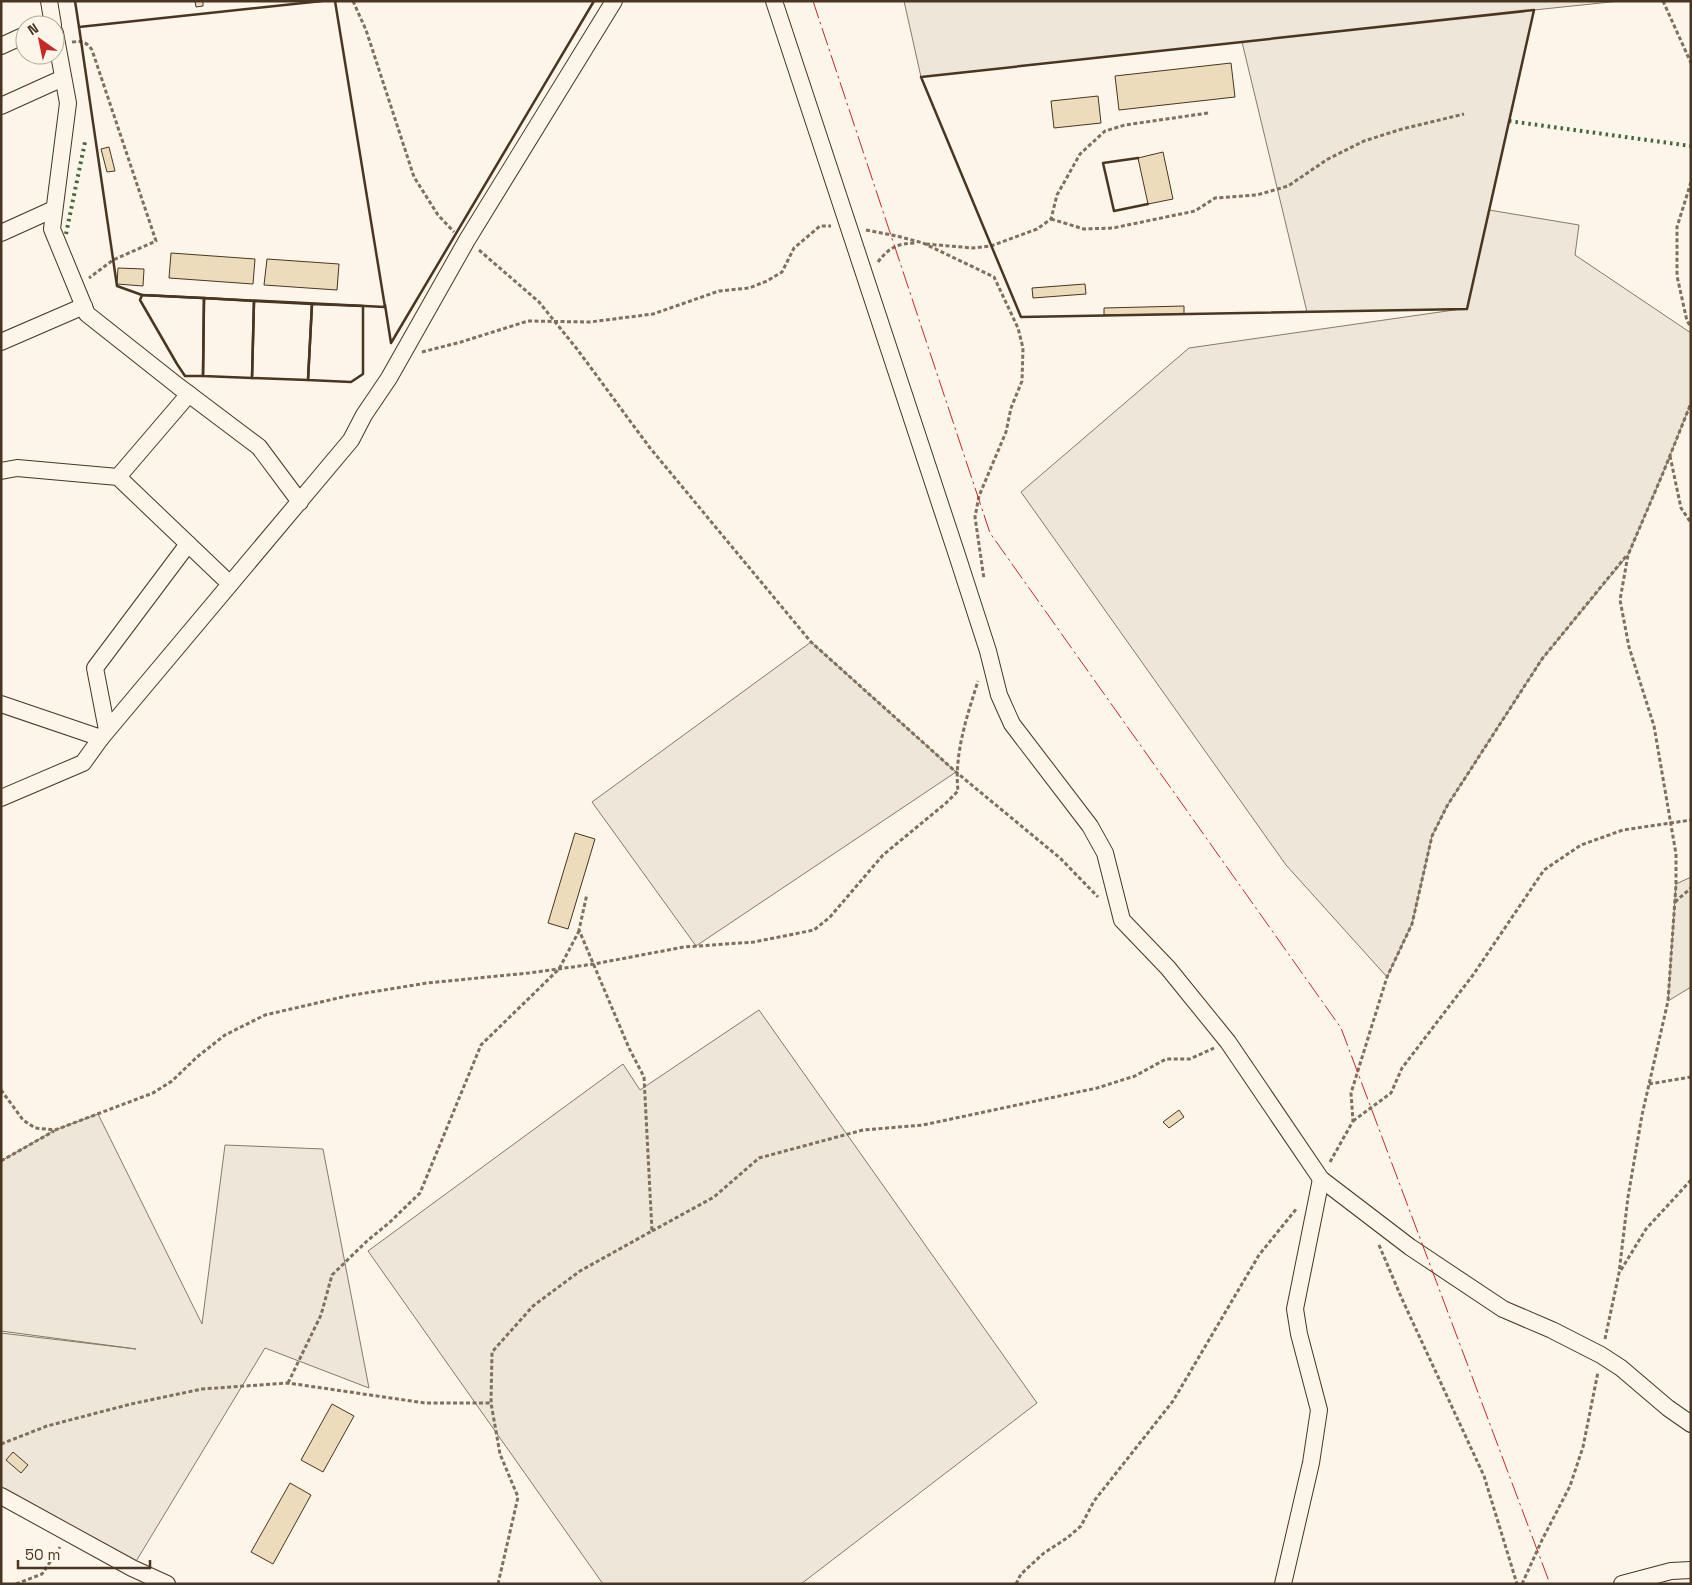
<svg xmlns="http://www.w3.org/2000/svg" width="1692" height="1585" font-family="'Space Grotesk',sans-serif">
<rect width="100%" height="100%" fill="#fbf6e9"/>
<g fill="#ede6d9" stroke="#887966">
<path d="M904 1H1620L1534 10 1489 210 1579 225 1575 255 1691 333V403L1663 473 1628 555 1542 659 1447 806 1432 836 1412 924 1387 977 1286 865 1021 492 1189 348 1461 309 1307 312 1242 42 921 77Z"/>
<path d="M811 642 956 772 696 946 592 802Z"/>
<path d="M1691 877V987L1668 1001 1676 884Z"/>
<path d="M759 1010 1037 1403 801 1584H603L368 1251 623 1064 640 1090Z"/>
<path d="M98 1114 202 1324 225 1145 323 1149 369 1388 265 1348 132 1568 1 1496V1333L136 1349 1 1331V1161L55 1130Z"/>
</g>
<g fill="#ecdcbc" stroke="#4a3520">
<path d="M195 1H203V6L196 7Z"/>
<path d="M1231 63 1235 97 1119 110 1115 76Z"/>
<path d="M1098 96 1101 123 1054 128 1051 101Z"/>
<path d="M109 147 115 171 107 172 101 149Z"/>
<path d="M1163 152 1173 199 1148 204 1138 158Z"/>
<path d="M171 253 255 259 253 284 169 278Z"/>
<path d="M267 259 339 264 337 290 264 285Z"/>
<path d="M118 268 144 269 143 286 117 284Z"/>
<path d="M1085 284 1086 294 1033 298 1032 288Z"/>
<path d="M1184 306V314L1104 315V308Z"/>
<path d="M575 833 595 839 568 929 548 923Z"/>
<path d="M1179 1110 1184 1117 1169 1128 1163 1122Z"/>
<path d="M332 1404 354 1416 323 1472 301 1460Z"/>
<path d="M13 1452 28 1465 21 1473 6 1460Z"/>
<path d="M290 1483 311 1495 273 1564 251 1552Z"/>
</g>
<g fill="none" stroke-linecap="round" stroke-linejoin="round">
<g stroke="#4a3520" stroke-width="18">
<g id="street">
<path d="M49 1 53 25"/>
<path d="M774 1 957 555 988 651 999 695 1012 724 1090 826 1105 853 1122 920 1168 968 1228 1042 1321 1179 1410 1247 1503 1309 1552 1330 1601 1355 1621 1368 1668 1408 1691 1424"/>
<path d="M55 33 68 103 52 229 87 314 178 386 259 447 300 502"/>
<path d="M1 46 25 35"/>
<path d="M1 106 63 78"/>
<path d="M1 233 54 209"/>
<path d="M1 342 84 306"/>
<path d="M1 471 17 468 118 477 230 584"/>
<path d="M118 477 189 394"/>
<path d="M1 704 101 738"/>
<path d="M107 730 95 668 188 544"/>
<path d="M1 798 83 763 101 738 351 440 364 415 389 378 467 240 614 1"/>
<path d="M1 1496 132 1568 167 1584"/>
<path d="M1283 1584 1311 1463 1319 1410 1299 1334 1295 1309 1321 1179"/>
<path d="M1622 1584 1671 1571 1691 1570"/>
</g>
</g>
<g stroke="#7f6f5c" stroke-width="3" stroke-dasharray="4 2.5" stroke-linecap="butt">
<path d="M353 1 366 30 414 177 438 215 454 232"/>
<path d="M1663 1 1691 63"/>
<path d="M72 42C81 41 86 41 92 50L156 241 113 260 89 278"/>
<path d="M1691 182 1677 227V276L1687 321 1691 327"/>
<path d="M1051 219 1084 229 1113 228 1195 211 1215 198 1257 195 1288 186 1328 159 1364 141 1402 129 1464 114"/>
<path d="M866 230 897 236 923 243 994 277 1018 328 1023 348 1022 381 1011 408 1006 432 979 496 975 517 984 579"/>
<path d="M926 244 973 248 991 246 1037 229 1051 219 1057 195 1080 154 1105 131 1125 125 1208 113"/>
<path d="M479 250 539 302 577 349 650 448 811 642 956 772 1060 858 1098 897"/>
<path d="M878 262C889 247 899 243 917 243"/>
<path d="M422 352 461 342 528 321 590 322 653 314 719 291 749 288 767 281 782 272 794 248 800 243 820 226H831"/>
<path d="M1670 456 1681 508 1691 523"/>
<path d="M1675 902 1691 888"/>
<path d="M1649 1084 1691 1077"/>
<path d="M1 1090 23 1120 35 1128 55 1130 153 1093 172 1081 197 1057 225 1035 265 1015 347 996 427 983 529 973 594 964 684 947 754 942 814 930 830 917 883 855 946 803 958 791C954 754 967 716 978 681"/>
<path d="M1353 1121 1391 1093 1402 1068 1473 975 1544 870 1581 845 1623 830 1691 820"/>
<path d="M1 1161 54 1131"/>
<path d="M1330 1162 1353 1121 1351 1093 1387 977 1412 924 1432 836 1447 806 1542 659 1627 555"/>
<path d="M652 1231 714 1197 759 1158 863 1130 923 1125 1097 1088 1135 1076 1166 1059H1190L1214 1048"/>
<path d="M1379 1245 1402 1299 1484 1476 1517 1584"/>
<path d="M1621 1270 1646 1229 1691 1180"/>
<path d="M1605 1339 1619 1273 1628 1197 1642 1115 1668 1001 1676 884V854L1654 726 1629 647 1620 600 1628 555 1663 473 1691 403"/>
<path d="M288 1383 321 1315 332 1275 367 1241 390 1222 420 1193 481 1045 559 969 579 931"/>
<path d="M1 1444 47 1426 131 1404 202 1389 288 1383 425 1403H491"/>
<path d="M16 1584 42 1574 60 1547"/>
<path d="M498 1584 518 1497 500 1454 491 1403 492 1352 533 1306 580 1271 652 1231 644 1077 629 1048 579 930 587 894"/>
<path d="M1016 1584 1021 1574 1044 1553 1067 1538 1081 1526 1094 1501 1173 1401 1259 1255 1297 1208"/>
<path d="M1522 1584 1542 1540 1570 1486 1583 1447 1598 1372"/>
</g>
<use href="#street" stroke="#fbf6e9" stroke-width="16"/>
<g stroke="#436837" stroke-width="4" stroke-dasharray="2.5 4" stroke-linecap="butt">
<path d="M1509 121 1691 146"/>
<path d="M66 234 85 142"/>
</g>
<g stroke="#4a3520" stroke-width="2.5">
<path d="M75 1 79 27"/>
<path d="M322 1 79 27 117 286 142 295 385 307 335 1"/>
<path d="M1534 10 1467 309 1021 317 921 77Z"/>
<path d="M1138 158 1103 163 1114 211 1148 204"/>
<path d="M142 295 204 298 203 376H185L177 364 140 300Z"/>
<path d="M204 298 254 301 252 378 203 376Z"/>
<path d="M254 301 312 304 308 380 252 378Z"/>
<path d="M312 304 363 306V374L351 382 308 380Z"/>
<path d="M385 305 391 343 594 1"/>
</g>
<path stroke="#c62828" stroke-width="1" stroke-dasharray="18 4 2.5 4" stroke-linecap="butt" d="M813 1 990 533 1341 1028 1550 1584"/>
</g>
<rect width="1692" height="1585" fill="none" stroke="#4a3520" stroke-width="5"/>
<g transform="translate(40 40) rotate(327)"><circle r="24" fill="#fbf6e9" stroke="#b4a999"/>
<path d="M0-4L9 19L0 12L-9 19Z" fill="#c62828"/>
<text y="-8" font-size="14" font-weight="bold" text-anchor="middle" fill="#4a3520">N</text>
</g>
<path d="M18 1560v8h132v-8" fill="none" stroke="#4a3520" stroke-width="2.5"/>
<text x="25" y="1560" font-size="15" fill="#4a3520" stroke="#fbf6e9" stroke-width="4" paint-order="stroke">50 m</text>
</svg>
